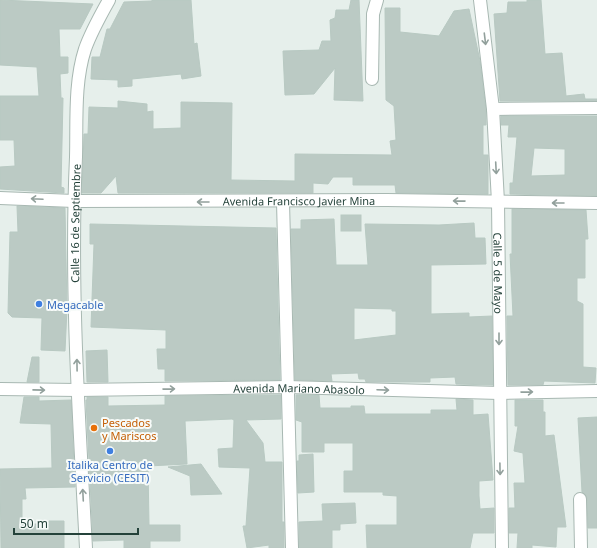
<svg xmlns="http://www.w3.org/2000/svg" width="597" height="548" font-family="'Noto Sans',sans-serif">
<rect width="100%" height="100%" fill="#e6efeb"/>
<g fill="#bbcac4" stroke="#b8c9c2" fill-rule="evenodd">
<path d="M0 0 93 4 80 29H59L60 57H68V73L60 74 61 98H63L61 187 64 188V193L0 189V167L15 166 14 140H0V96H39L37 67 0 65Z"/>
<path d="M152 0H191L194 44 197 43 201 76 182 79 181 74 132 79V86L118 87V80L91 79 92 57H100L107 29H110L124 2 152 1Z"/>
<path d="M351 0H359L363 101 334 100 335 68 314 94 285 95 283 51 319 50 322 41H331L330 20 335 18 336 10H349Z"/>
<path d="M527 0H541L545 54 562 53 566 96 584 94 585 99H597V101H500L494 14 507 13 508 2H527Z"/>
<path d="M385 8H400V32L439 36 454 11 469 9 480 61 486 110V125H483V155H488V194L396 193 395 185H353V177H333L328 184 313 183V193H118L116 176 101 193H82L84 134H88L89 107 118 108V101L147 104V112L153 111V129L181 128V102L232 103 231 180 295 181V154L392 155 390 141 396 140 394 106 386 100Z"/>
<path d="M501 116H597V196L510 194V183H513L517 137H508L509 125H501ZM534 148 565 149V175L531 176Z"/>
<path d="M17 206 65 208 67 309 65 351 41 350 42 318 12 317 8 313 10 232H18Z"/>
<path d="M512 209 586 210 588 239H585V278H577V301L583 304V367L596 368 595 383 544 381 543 385H508L507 316H513L510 254H512Z"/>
<rect x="341" y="215" width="20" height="16"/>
<path d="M334 219 336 265H368L365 224 439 225 474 223 475 238H485L486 264 431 265V314L469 313V317L492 316 493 385 456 384 455 377 430 378V382H366L365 379H359L358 373 331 374 332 381 295 380 291 229H301V220ZM354 308 392 309V311H396V335L354 340Z"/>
<path d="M90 224 276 228 280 380 165 381V369H158L157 349H166V330L91 327 94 244H90Z"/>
<path d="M107 350 108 382H87L86 351Z"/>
<path d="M32 357H39V382H27Z"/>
<path d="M281 395V419L246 420 263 443 265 462H282V522H284V548H269V545L247 548 243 526H246L250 468 219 467 218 449 233 448 234 420 232 419 185 421 187 464 148 466 149 525H180V541H150V548H124V540L93 541 86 400H87V397H108V406L165 405V396Z"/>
<path d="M296 395H319L320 408H351V406H364L365 414H431V410H457L456 399 473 400V415L488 414 493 480 479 481V496L480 509 494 508V533H473L470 548H367L366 525H397V496L383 495V492H344V471H353V443H324V452H302V422L296 420Z"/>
<path d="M24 397H39V401L71 400 75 487 25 488 26 499H22V524H49V521H64V548H1L0 469 52 468 51 424 20 423Z"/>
<path d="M515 400H543V412H545V436L554 435 566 527H557L556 547 532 545V548H517L518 533H509V508H515L514 483H525L523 453 514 451 518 426H515Z"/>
<path d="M597 417V528H588L587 498 582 492 578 418Z"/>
<path d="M313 454 314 492 298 493 297 461H299V455Z"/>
<path d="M201 464 222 494 191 495 190 476 168 467Z"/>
<path d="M355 503 356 523 340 524V530H332V548H299V522L323 521 322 504Z"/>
</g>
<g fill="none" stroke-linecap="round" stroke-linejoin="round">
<g stroke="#a8b8b2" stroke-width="14">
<g id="minor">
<path d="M372 79 373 14 377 0"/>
<path d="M493 109 597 108"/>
<path d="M283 202 292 548"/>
<path id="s1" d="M0 389 77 390 287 387 499 393 597 391"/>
<path d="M580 499 581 548"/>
<path id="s2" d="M86 548C79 418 70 287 76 157 77 122 74 83 85 49 91 32 100 16 109 0"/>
</g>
</g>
<g stroke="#a8b8b2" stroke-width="14">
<g id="tertiary">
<path id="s3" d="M480 0 493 109 498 202 502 548"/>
<path id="s4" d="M0 198 74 201 387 200 597 203"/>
</g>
</g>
<use href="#minor" stroke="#fff" stroke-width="12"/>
<use href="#tertiary" stroke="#fff" stroke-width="12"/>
</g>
<defs><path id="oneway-shaft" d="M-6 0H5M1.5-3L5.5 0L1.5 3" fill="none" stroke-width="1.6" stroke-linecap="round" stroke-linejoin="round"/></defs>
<g stroke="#92a09c">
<use href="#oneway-shaft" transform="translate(485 39) rotate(83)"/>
<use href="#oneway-shaft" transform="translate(496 168) rotate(87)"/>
<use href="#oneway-shaft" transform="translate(37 199) rotate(-177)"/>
<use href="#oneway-shaft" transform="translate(459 201) rotate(-179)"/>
<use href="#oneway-shaft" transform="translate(203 202) rotate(-180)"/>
<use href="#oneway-shaft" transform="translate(558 203) rotate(-180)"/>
<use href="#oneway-shaft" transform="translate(499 339) rotate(90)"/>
<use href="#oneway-shaft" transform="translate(77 365) rotate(-91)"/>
<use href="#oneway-shaft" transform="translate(169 389) rotate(-1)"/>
<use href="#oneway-shaft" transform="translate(39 390) rotate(1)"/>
<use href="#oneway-shaft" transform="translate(383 390) rotate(2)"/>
<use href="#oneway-shaft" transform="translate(527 392) rotate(-1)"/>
<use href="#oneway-shaft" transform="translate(500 469) rotate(89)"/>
<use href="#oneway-shaft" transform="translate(83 495) rotate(-93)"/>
</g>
<g fill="#3f7fe0" stroke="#f7fbf9" stroke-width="1.5">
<circle cx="39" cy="304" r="4"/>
<circle cx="110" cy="451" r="4"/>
</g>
<circle fill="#e8710a" stroke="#f7fbf9" stroke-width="1.5" cx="94" cy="428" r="4"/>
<g text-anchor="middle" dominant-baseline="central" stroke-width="4" stroke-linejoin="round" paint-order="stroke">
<g font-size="11" fill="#24423a" stroke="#f7fbf9">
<text stroke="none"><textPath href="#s4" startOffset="299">Avenida Francisco Javier Mina</textPath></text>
<text stroke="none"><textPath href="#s2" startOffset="325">Calle 16 de Septiembre</textPath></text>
<text stroke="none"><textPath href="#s3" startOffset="274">Calle 5 de Mayo</textPath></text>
<text stroke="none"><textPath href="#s1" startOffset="299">Avenida Mariano Abasolo</textPath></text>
</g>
<g font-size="11" fill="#366cbe" stroke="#f7fbf9" text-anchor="start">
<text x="47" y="304">Megacable</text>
<text x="110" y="464" text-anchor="middle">Italika Centro de<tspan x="110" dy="13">Servicio (CESIT)</tspan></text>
</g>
<g font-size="11" fill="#c56008" stroke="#f7fbf9" text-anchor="start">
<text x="102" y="422">Pescados<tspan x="102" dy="13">y Mariscos</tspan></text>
</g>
</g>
<path d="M14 528v6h124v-6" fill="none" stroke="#24423a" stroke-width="2"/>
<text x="20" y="528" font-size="12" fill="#24423a" stroke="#f7fbf9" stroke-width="3" paint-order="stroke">50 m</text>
</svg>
